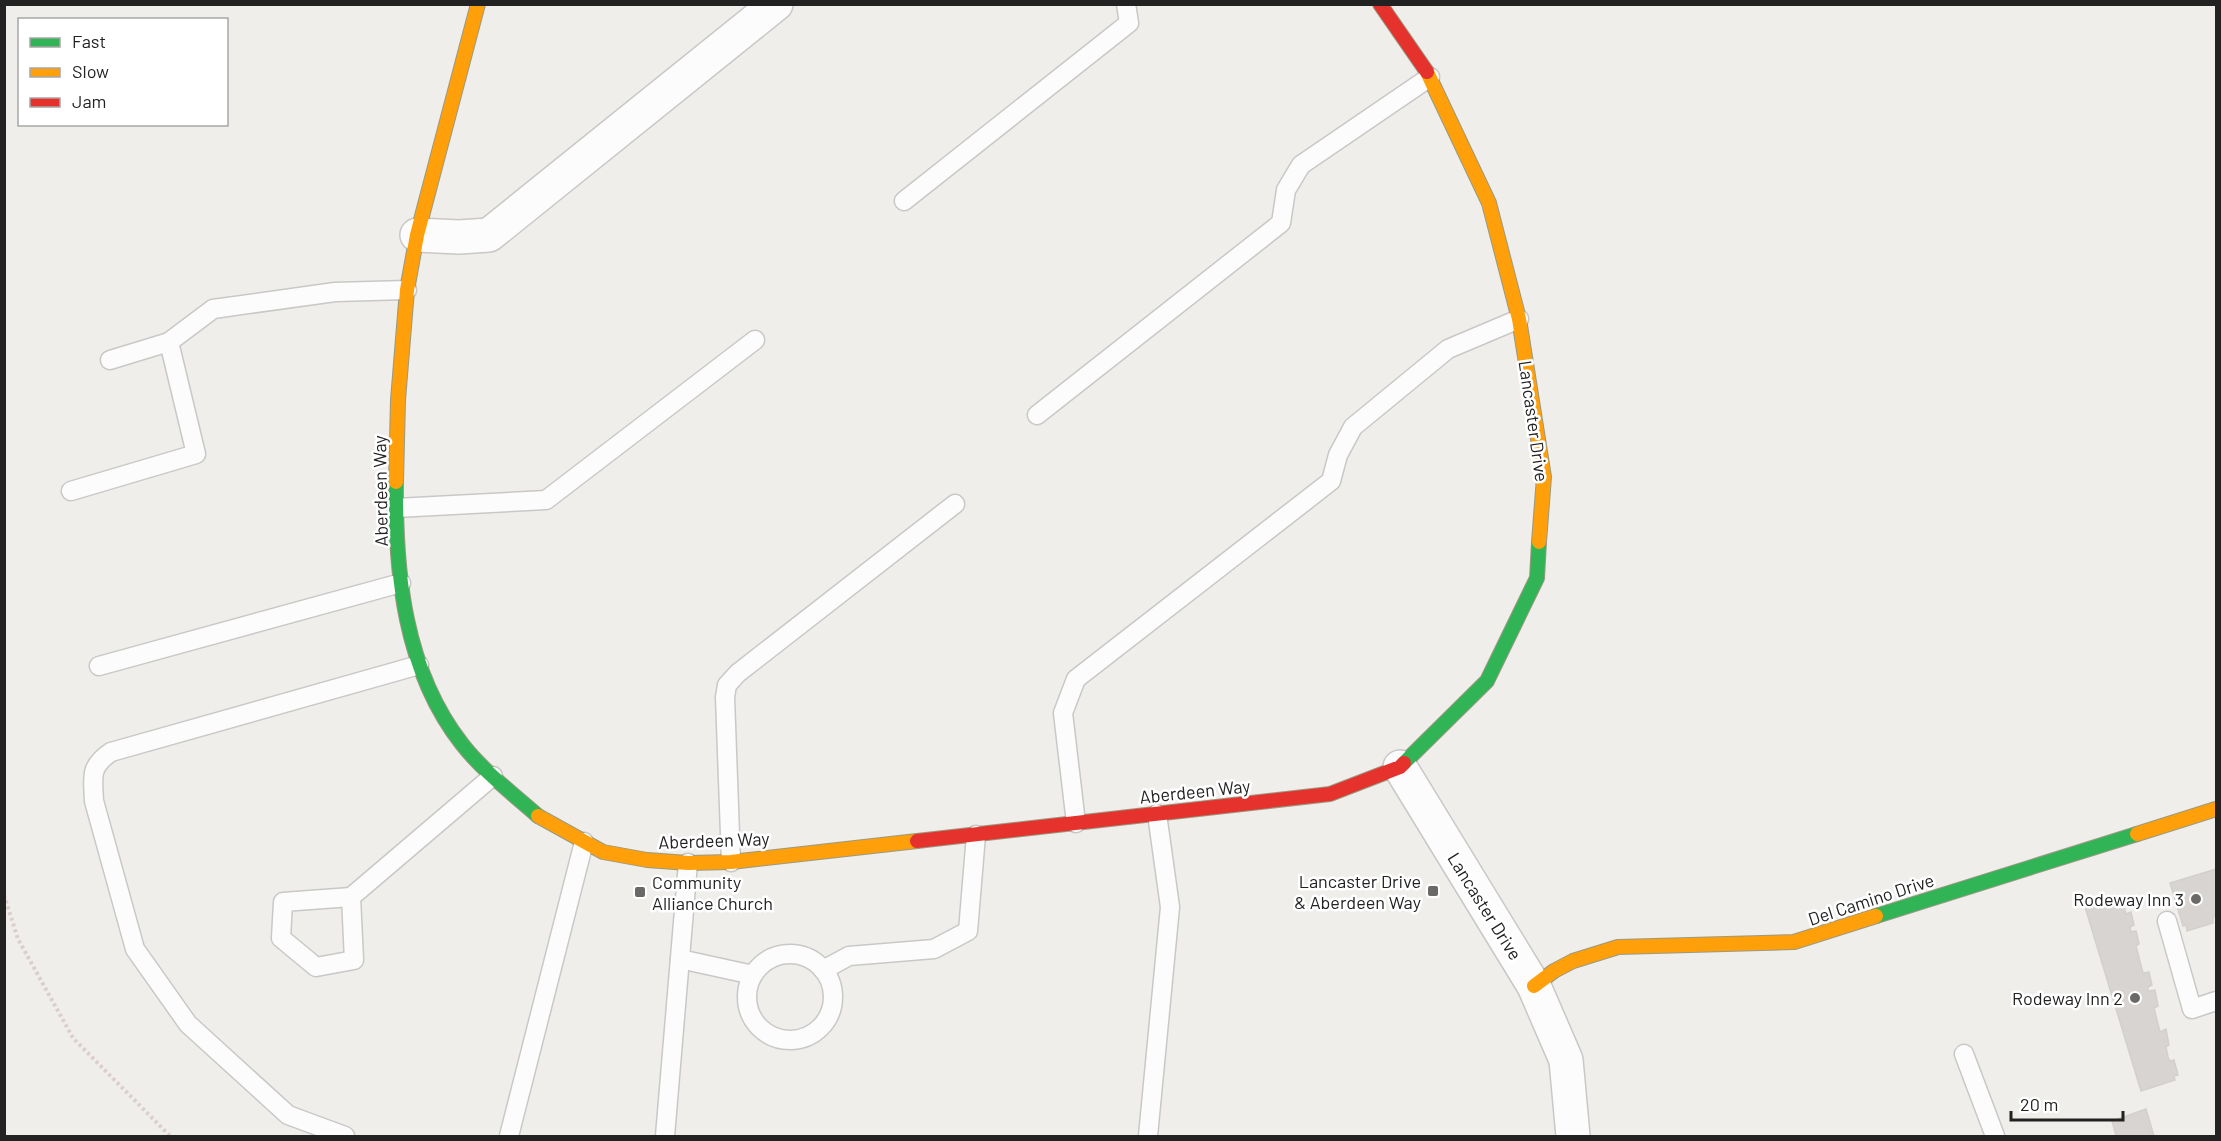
<svg xmlns="http://www.w3.org/2000/svg" width="2221" height="1141" font-family="Barlow,sans-serif">
<rect width="100%" height="100%" fill="#f0eeeb"/>
<g fill="#d7d4d2" stroke="#d3d0cc" stroke-width="1.5">
<path d="M2216 869V916L2213 917V923L2187 931 2186 925 2183 926 2170 883Z"/>
<path d="M2121 897 2126 914 2131 912 2134 925 2130 927 2131 932 2136 931 2139 944 2136 946 2143 973 2149 972 2152 985 2148 987V991L2155 990 2158 1006 2154 1008 2160 1032 2166 1029 2169 1045 2166 1047 2168 1057 2170 1061 2174 1060 2178 1075 2174 1076 2175 1080 2141 1091 2085 907Z"/>
<path d="M2146 1109 2154 1136H2116L2112 1121Z"/>
</g>
<g fill="none" stroke-linecap="round" stroke-linejoin="round">
<g stroke="#c9c8c7" stroke-width="21">
<g id="lane">
<path d="M904 201 1129 23 1126 4"/>
<path d="M110 360 169 342"/>
<path d="M1037 415 1281 223 1286 190 1301 165 1430 77"/>
<path d="M71 491 196 454 169 342 213 309 335 292 407 290"/>
<path d="M396 508 546 500 755 340"/>
<path d="M99 666 401 583"/>
<path d="M1076 823 1063 713 1076 679 1331 481 1338 455 1353 427 1448 349 1519 319"/>
<path d="M731 862 725 697 727 685 738 673 955 504"/>
<path d="M351 897 354 960 316 967 281 938 283 902 351 897 493 776"/>
<path d="M2167 921 2192 1009 2216 1001"/>
<circle cx="790" cy="997" r="43"/>
<path d="M680 959 753 975"/>
<path d="M823 970 849 956 934 949 968 931 976 835"/>
<path d="M1964 1054 1995 1136"/>
<path d="M345 1136 288 1115 188 1024 135 949 94 801C93 777 89 767 111 752L419 665"/>
<path d="M509 1136 584 842"/>
<path d="M665 1136 688 863"/>
<path d="M1148 1136 1170 907 1157 814"/>
</g>
</g>
<g stroke="#c9c8c7" stroke-width="36">
<g id="street">
<path d="M417 235 459 237 489 235 776 4"/>
<path d="M1400 767 1534 986 1566 1060 1573 1136"/>
</g>
</g>
<g stroke="#999a82" stroke-width="16">
<g id="fast">
<path d="M396 482C395 572 404 670 462 744 483 771 512 793 538 816"/>
<path d="M1404 763 1487 681 1537 578 1539 542"/>
<path d="M1876 916 2137 834"/>
</g>
</g>
<g stroke="#999a82" stroke-width="16">
<g id="slow">
<path d="M1427 72 1489 203 1519 319 1544 477 1539 542"/>
<path d="M396 482 398 400 407 290 417 235 478 4"/>
<path d="M538 816 603 852 647 860 688 863 731 862 917 841"/>
<path d="M2137 834 2216 809"/>
<path d="M1534 986 1554 971 1573 961 1618 947 1794 942 1876 916"/>
</g>
</g>
<g stroke="#999a82" stroke-width="16">
<g id="jam">
<path d="M1380 4 1427 72"/>
<path d="M917 841 1330 794 1400 767 1404 763"/>
</g>
</g>
<path stroke="#dccecd" stroke-width="4" stroke-dasharray="3 3" stroke-linecap="butt" d="M4 895 18 939 73 1038 170 1136"/>
<use href="#lane" stroke="#fdfcfc" stroke-width="18"/>
<use href="#street" stroke="#fdfcfc" stroke-width="33"/>
<use href="#fast" stroke="#30b455" stroke-width="14"/>
<use href="#slow" stroke="#ff9f0a" stroke-width="14"/>
<use href="#jam" stroke="#e5322d" stroke-width="14"/>
</g>
<g fill="#6a6968" stroke="#fff" stroke-width="2">
<rect x="1427" y="885" width="12" height="12" rx="3"/>
<rect x="634" y="886" width="12" height="12" rx="3"/>
<circle cx="2196" cy="899" r="6"/>
<circle cx="2135" cy="998" r="6"/>
</g>
<g text-anchor="middle" dominant-baseline="central" stroke-width="5" stroke-linejoin="round" paint-order="stroke">
<g font-size="18" fill="#222" stroke="#fff">
<text transform="translate(1534 421) rotate(82)">Lancaster Drive</text>
<text transform="translate(380 491) rotate(-91)">Aberdeen Way</text>
<text transform="translate(1195 791) rotate(-6)">Aberdeen Way</text>
<text transform="translate(714 840) rotate(-2)">Aberdeen Way</text>
<text transform="translate(1871 899) rotate(-18)">Del Camino Drive</text>
<text transform="translate(1485 906) rotate(58)">Lancaster Drive</text>
</g>
<g font-size="18" fill="#222" stroke="#fff" text-anchor="end">
<text x="1421" y="881">Lancaster Drive<tspan x="1421" dy="21">&amp; Aberdeen Way</tspan></text>
<text x="652" y="882" text-anchor="start">Community<tspan x="652" dy="21">Alliance Church</tspan></text>
<text x="2184" y="899">Rodeway Inn 3</text>
<text x="2123" y="998">Rodeway Inn 2</text>
</g>
</g>
<rect width="2221" height="1141" fill="none" stroke="#222222" stroke-width="12"/>
<rect x="18" y="18" width="210" height="108" fill="#ffffff" stroke="#a7a7a7" stroke-width="1.5"/>
<rect x="30" y="38" width="30" height="9" fill="#30b455" stroke="#a7a7a7" stroke-width="1.5"/>
<text x="72" y="48" font-size="18" fill="#222222">Fast</text>
<rect x="30" y="68" width="30" height="9" fill="#ff9f0a" stroke="#a7a7a7" stroke-width="1.5"/>
<text x="72" y="78" font-size="18" fill="#222222">Slow</text>
<rect x="30" y="98" width="30" height="9" fill="#e5322d" stroke="#a7a7a7" stroke-width="1.5"/>
<text x="72" y="108" font-size="18" fill="#222222">Jam</text>
<path d="M2011 1111v9h112v-9" fill="none" stroke="#222222" stroke-width="3"/>
<text x="2020" y="1111" font-size="18" fill="#222222" stroke="#ffffff" stroke-width="4.5" paint-order="stroke">20 m</text>
</svg>
